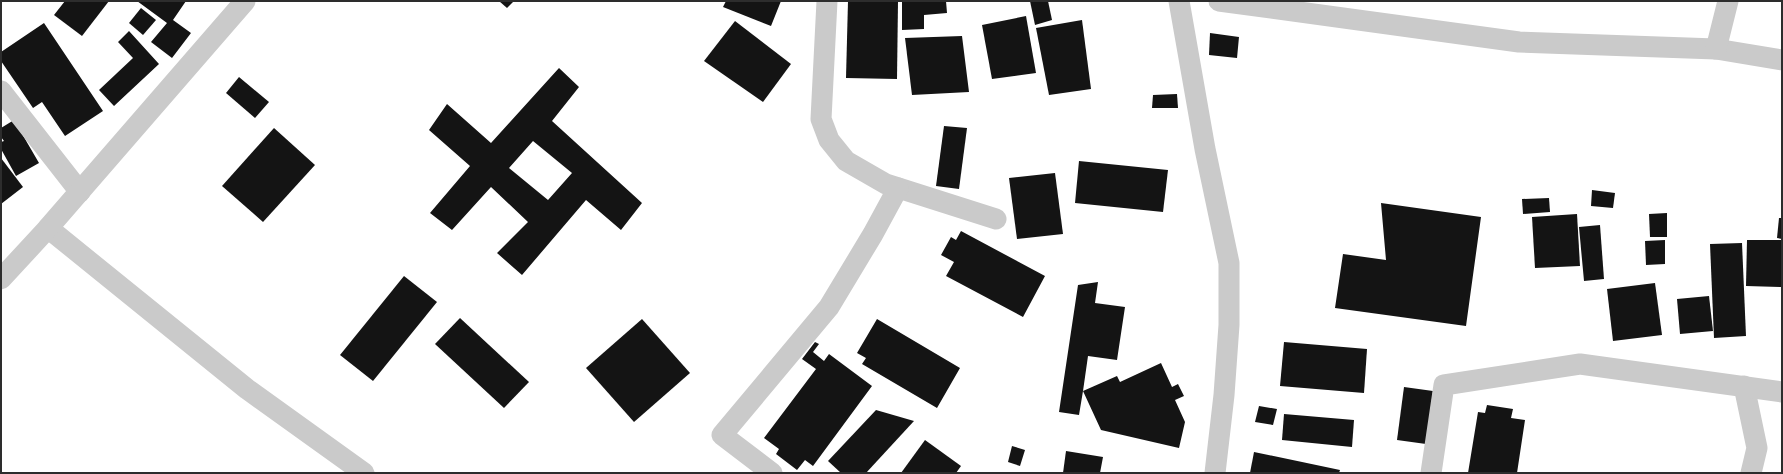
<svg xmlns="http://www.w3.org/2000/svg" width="1783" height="474" font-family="'DM Sans',sans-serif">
<rect width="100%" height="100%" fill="#fff"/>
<g fill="#141414" fill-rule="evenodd">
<path d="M65 1H109L82 36 54 15Z"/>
<path d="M137 1H186L173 20 191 33 172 58 151 42 167 23Z"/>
<path d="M499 1H514L507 8Z"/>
<path d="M726 1H781L771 26 723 7Z"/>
<path d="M848 1H898L897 79 846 78Z"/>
<path d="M902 1H946L947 13 924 15V29L902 30Z"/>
<path d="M1030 1H1048L1052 20 1035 25Z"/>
<path d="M141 8 156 20 143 35 129 23Z"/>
<path d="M1026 16 1036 73 992 79 982 25Z"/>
<path d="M1082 20 1091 89 1049 95 1036 28Z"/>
<path d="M735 21 791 64 763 102 704 61Z"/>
<path d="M44 23 103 111 65 136 42 102 33 108 1 61V52Z"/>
<path d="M129 31 159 64 114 106 99 90 133 58 118 42Z"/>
<path d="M1210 33 1239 37 1237 58 1209 55Z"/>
<path d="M962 36 969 92 912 95 905 38Z"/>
<path d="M559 68 579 87 552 121 642 203 621 230 586 200 522 275 497 253 528 222 491 187 452 230 430 213 470 166 429 130 447 104 491 143ZM533 141 572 173 548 200 509 168Z"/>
<path d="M239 77 269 102 255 118 226 93Z"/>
<path d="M1177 94 1178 108H1152L1153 95Z"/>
<path d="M14 120 39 163 16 176 1 149V142L4 141 1 137V128Z"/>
<path d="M944 126 967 128 959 189 936 186Z"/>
<path d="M274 128 315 165 263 222 222 186Z"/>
<path d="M1 158 23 187 1 204Z"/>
<path d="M1079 161 1168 170 1163 212 1075 203Z"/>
<path d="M1055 173 1063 234 1017 239 1009 178Z"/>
<path d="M1592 190 1615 193 1613 208 1591 206Z"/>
<path d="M1549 198 1550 212 1523 214 1522 199Z"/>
<path d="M1381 203 1481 217 1466 326 1335 308 1343 254 1386 260Z"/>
<path d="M1667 213V237H1650L1649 214Z"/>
<path d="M1577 214 1580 266 1535 268 1532 217Z"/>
<path d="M1779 218H1782V239L1777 238Z"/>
<path d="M1600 225 1604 279 1584 281 1579 227Z"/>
<path d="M961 231 1045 276 1023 317 946 276 954 262 941 255 951 237 956 240Z"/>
<path d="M1665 240V264L1646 265 1645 241Z"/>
<path d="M1747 240H1782V287L1746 286Z"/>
<path d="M1742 243 1746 336 1714 338 1710 244Z"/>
<path d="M404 276 437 302 373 381 340 355Z"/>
<path d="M1098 282 1095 303 1125 307 1117 360 1088 356 1083 391 1117 376 1120 382 1161 363 1172 387 1178 384 1184 396 1175 400 1185 422 1179 448 1101 430 1083 391 1079 415 1059 412 1078 285Z"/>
<path d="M1655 283 1662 335 1613 341 1607 289Z"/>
<path d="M1709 296 1713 331 1680 334 1677 299Z"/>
<path d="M460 318 529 382 504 408 435 344Z"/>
<path d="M642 319 690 373 634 422 586 368Z"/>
<path d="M877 319 960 368 937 408 862 364 866 358 857 353Z"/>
<path d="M815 342 819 344 813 352 824 361 829 354 872 386 813 466 805 460 797 470 776 454 779 449 764 438 816 369 802 359Z"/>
<path d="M1284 342 1367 349 1364 393 1280 386Z"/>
<path d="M1404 387 1433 391 1426 444 1397 440Z"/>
<path d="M1487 405 1513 409 1511 418 1525 420 1517 473H1468L1478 412 1485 413Z"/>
<path d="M1259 406 1277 409 1273 425 1255 422Z"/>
<path d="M876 410 914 421 866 473H841L828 461Z"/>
<path d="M1284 414 1354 420 1352 447 1282 440Z"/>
<path d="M925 440 961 466 956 473H901Z"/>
<path d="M1012 446 1025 450 1020 466 1008 462Z"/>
<path d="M1066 451 1103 457 1100 473H1063Z"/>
<path d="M1254 452 1340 470 1339 473H1250Z"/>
</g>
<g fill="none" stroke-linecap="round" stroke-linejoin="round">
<g stroke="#cacaca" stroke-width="21">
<path d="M827 1 821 119 829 140 846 161 886 184 996 219"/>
<path d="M1179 1 1205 149 1229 263V325L1224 395 1215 473"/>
<path d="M1219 1 1519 42 1716 49 1782 60"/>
<path d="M1716 49 1728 1"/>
<path d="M1 91 80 192"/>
<path d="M48 228 247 389 364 473"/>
<path d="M1 279 48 228 245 1"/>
<path d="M1744 386 1757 448 1751 473"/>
<path d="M772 473 722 435 829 307 873 234 898 188"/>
<path d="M1431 473 1444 385 1580 364 1782 392"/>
</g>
</g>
<rect width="1783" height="474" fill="none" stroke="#2d2d2d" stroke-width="4"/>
</svg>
